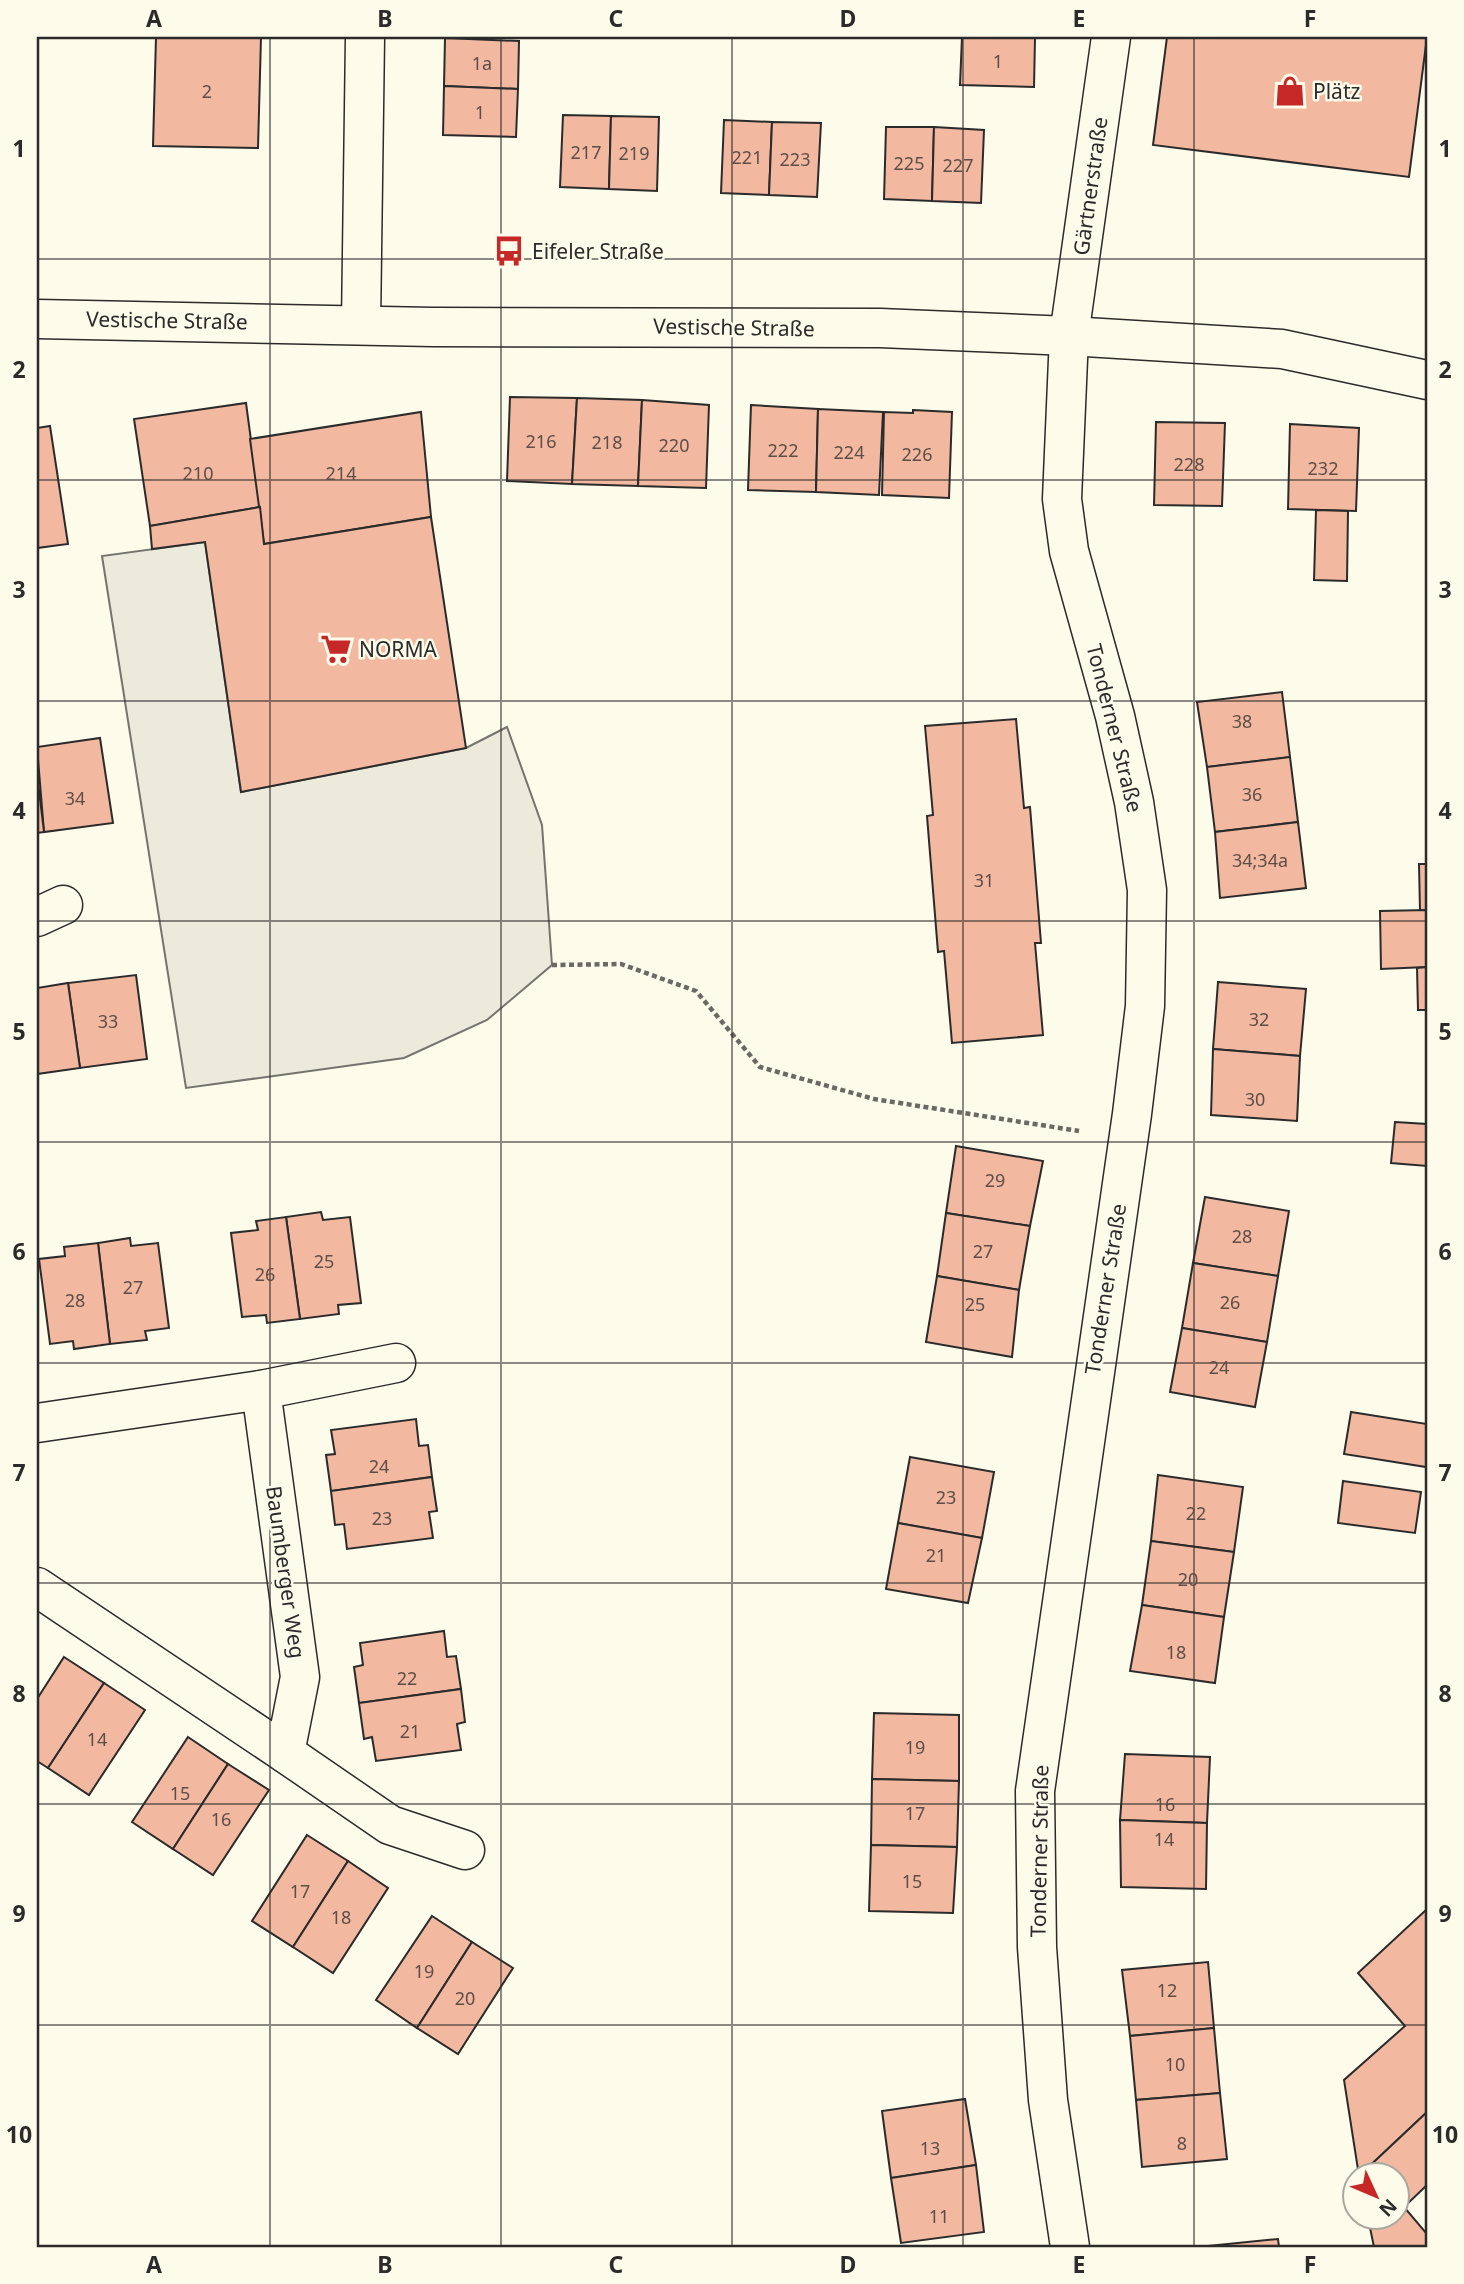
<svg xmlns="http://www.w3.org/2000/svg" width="1464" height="2284" font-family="'Noto Sans',sans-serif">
<rect width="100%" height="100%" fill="#fdfbea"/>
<path fill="#eceadb" stroke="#74746e" stroke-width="2" d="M205 542 241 792 466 748 507 727 542 825 552 965 487 1020 404 1058 186 1088 102 556Z"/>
<g fill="#f2b8a0" stroke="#2b2b2b" stroke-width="2">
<path d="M156 37H261L258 148 153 146Z"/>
<path d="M962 37 1035 38 1034 87 960 85Z"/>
<path d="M1167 37H1427L1409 177 1153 145Z"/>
<path d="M445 38 519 41 518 89 444 86Z"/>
<path d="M444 86 518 89 516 137 443 135Z"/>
<path d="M563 115 611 116 609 189 560 187Z"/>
<path d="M611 116 659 117 657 191 609 189Z"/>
<path d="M724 120 772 122 769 195 721 193Z"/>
<path d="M772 122 821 123 817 197 769 195Z"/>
<path d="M886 127H934L932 201 884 199Z"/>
<path d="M934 127 984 130 981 203 932 201Z"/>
<path d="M510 397 577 398 572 484 507 481Z"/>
<path d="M577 398 642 400 638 486 572 484Z"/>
<path d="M642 400 709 405 706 488 638 486Z"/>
<path d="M246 403 260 507 150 526 134 419Z"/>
<path d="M751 405 818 409 816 492 748 490Z"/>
<path d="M818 409 883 412 879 495 816 492Z"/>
<path d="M913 410 952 412 949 498 882 495 884 412 913 413Z"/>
<path d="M421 412 431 517 264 544 250 439Z"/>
<path d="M1156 422 1225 423 1222 506 1154 505Z"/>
<path d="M1290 424 1359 428 1356 511 1288 509Z"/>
<path d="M50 426 68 544 37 548V428Z"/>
<path d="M260 507 264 544 431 517 466 748 241 792 205 542 152 549 150 526Z"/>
<path d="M1316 510 1348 511 1347 581 1314 580Z"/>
<path d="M1282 692 1290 757 1207 767 1197 702Z"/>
<path d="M1016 719 1024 808 1030 807 1041 943H1035L1043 1035 952 1043 944 951 938 952 927 816 933 815 925 726Z"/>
<path d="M100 738 113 823 44 832 37 747Z"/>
<path d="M1290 757 1298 822 1215 832 1207 767Z"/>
<path d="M37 774 44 832 37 833Z"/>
<path d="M1298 822 1306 888 1220 898 1215 832Z"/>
<path d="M1419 864H1427V910L1420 911Z"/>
<path d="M1427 910V967L1381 969 1380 911Z"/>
<path d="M1427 967V1010H1418L1417 968Z"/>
<path d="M136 975 147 1059 80 1068 68 983Z"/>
<path d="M1218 982 1306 989 1300 1056 1213 1049Z"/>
<path d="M68 983 80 1068 37 1074V988Z"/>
<path d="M1213 1049 1300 1056 1297 1121 1211 1115Z"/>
<path d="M1395 1122 1427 1124V1166L1391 1163Z"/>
<path d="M956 1146 1043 1161 1030 1226 946 1213Z"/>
<path d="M1205 1197 1289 1211 1278 1276 1193 1263Z"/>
<path d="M321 1212 323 1220 350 1217 361 1303 338 1305 339 1314 300 1319 286 1217Z"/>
<path d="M946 1213 1030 1226 1019 1290 937 1276Z"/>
<path d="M286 1217 300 1319 267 1323 266 1315 242 1317 231 1233 258 1230 256 1221Z"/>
<path d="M130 1238 131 1246 158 1243 169 1328 145 1331 147 1340 110 1344 98 1243Z"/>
<path d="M98 1243 110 1344 74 1349 73 1341 50 1344 39 1259 65 1256 64 1247Z"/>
<path d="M1193 1263 1278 1276 1267 1342 1182 1328Z"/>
<path d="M937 1276 1019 1290 1012 1357 926 1342Z"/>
<path d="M1182 1328 1267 1342 1255 1407 1170 1392Z"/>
<path d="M1351 1412 1427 1424 1426 1467 1344 1454Z"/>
<path d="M416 1419 419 1446 428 1445 432 1477 331 1491 326 1455 335 1454 331 1430Z"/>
<path d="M910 1457 994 1472 982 1538 898 1523Z"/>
<path d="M1158 1475 1243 1487 1234 1552 1151 1541Z"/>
<path d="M432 1477 437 1511 429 1512 433 1538 347 1549 344 1524 335 1525 331 1491Z"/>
<path d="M1343 1481 1421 1492 1415 1533 1338 1523Z"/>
<path d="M898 1523 982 1538 968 1603 886 1589Z"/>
<path d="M1151 1541 1234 1552 1224 1617 1142 1605Z"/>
<path d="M1142 1605 1224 1617 1215 1683 1130 1671Z"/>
<path d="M444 1631 447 1657 456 1656 461 1689 359 1703 354 1667 363 1665 360 1643Z"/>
<path d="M64 1657 104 1683 48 1768 37 1761V1699Z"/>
<path d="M104 1683 145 1710 89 1795 48 1768Z"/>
<path d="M461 1689 465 1722 457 1724 461 1750 376 1761 372 1737 364 1739 359 1703Z"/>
<path d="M874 1713 959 1715V1781L872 1779Z"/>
<path d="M188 1737 228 1764 173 1849 132 1822Z"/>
<path d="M1125 1754 1210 1757 1207 1823 1120 1820Z"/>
<path d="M228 1764 269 1790 213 1875 173 1849Z"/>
<path d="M872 1779 959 1781 957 1847 871 1845Z"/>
<path d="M1120 1820 1207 1823 1206 1889 1121 1887Z"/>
<path d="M307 1835 348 1861 293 1947 252 1921Z"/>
<path d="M871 1845 957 1847 953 1913 869 1911Z"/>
<path d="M348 1861 388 1888 333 1973 293 1947Z"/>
<path d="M1427 1909V2112L1359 2176 1344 2080 1405 2026 1358 1973Z"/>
<path d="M432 1916 472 1942 417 2028 376 2000Z"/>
<path d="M472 1942 513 1968 458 2054 417 2028Z"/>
<path d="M1208 1962 1214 2028 1130 2036 1122 1970Z"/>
<path d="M1214 2028 1220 2093 1136 2100 1130 2036Z"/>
<path d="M1220 2093 1227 2159 1142 2167 1136 2100Z"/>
<path d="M965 2099 976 2165 891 2178 882 2111Z"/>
<path d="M1427 2112V2185L1404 2207 1427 2234V2247H1374L1368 2218H1398V2176H1359Z"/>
<path d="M976 2165 984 2232 901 2243 891 2178Z"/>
<path d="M1278 2239 1279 2247H1198Z"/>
</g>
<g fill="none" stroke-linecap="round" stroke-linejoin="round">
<g stroke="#2b2b2b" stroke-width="41">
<g id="street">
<path d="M361 325 365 37"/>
<path d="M37 917 63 905"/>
<path d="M261 1390 396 1363"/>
<path d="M37 1423 261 1390 300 1677 285 1753 37 1587"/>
<path d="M285 1753 390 1825 465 1850"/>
<path d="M1070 2247 1048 2100 1037 1947 1035 1791 1132 1114 1145 1006 1147 890 1134 802 1115 716 1069 551 1062 499 1069 336 1111 37"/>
</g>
</g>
<g stroke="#2b2b2b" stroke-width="41">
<path id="secondary" d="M37 319 433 327 880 328 1069 336 1282 349 1427 380"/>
</g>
<path stroke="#6a6964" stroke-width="4.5" stroke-dasharray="5 3.5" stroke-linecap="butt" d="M552 965 621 964 696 991 760 1067 874 1099 1079 1131"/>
<use href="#street" stroke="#fdfbea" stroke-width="38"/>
<use href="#secondary" stroke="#fdfbea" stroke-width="38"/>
</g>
<path fill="none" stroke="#2b2b2b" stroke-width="2" stroke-opacity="0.55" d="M270 37V2247M501 37V2247M732 37V2247M963 37V2247M1194 37V2247M37 259H1427M37 480H1427M37 701H1427M37 921H1427M37 1142H1427M37 1363H1427M37 1583H1427M37 1804H1427M37 2025H1427"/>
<defs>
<g id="shop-bare" transform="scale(2.415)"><path d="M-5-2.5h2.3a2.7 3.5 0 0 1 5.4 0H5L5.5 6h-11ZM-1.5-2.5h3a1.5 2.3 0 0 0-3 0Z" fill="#c62828" stroke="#fdfbea" stroke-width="2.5" paint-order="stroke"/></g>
<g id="bus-bare" transform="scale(2.415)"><path d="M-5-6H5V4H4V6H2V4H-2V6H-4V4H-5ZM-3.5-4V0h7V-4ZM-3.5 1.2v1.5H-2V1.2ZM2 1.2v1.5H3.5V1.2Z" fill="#c62828" stroke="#fdfbea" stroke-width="2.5" paint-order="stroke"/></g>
<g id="supermarket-bare" transform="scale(2.415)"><path d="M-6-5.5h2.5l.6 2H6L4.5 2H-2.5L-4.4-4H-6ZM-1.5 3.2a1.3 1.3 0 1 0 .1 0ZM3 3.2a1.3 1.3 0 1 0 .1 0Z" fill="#c62828" stroke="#fdfbea" stroke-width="2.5" paint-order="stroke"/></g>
</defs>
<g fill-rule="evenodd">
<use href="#shop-bare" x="1290" y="91"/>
<use href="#bus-bare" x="509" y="251"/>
<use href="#supermarket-bare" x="336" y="649"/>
</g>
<g text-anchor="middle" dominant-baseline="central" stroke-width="5" stroke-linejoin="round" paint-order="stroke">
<g font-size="18" fill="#5d4e48">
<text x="998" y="61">1</text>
<text x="482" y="63">1a</text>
<text x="207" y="91">2</text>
<text x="480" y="112">1</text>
<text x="586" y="152">217</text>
<text x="634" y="153">219</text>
<text x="747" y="157">221</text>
<text x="795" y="159">223</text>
<text x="909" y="163">225</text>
<text x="958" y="165">227</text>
<text x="541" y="441">216</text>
<text x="607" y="442">218</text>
<text x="674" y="445">220</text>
<text x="783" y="450">222</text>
<text x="849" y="452">224</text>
<text x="917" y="454">226</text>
<text x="1189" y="464">228</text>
<text x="1323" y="468">232</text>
<text x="198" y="473">210</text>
<text x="341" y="473">214</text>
<text x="1242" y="721">38</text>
<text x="1252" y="794">36</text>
<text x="75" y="798">34</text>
<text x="1260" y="860">34;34a</text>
<text x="984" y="880">31</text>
<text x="1259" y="1019">32</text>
<text x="108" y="1021">33</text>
<text x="1255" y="1099">30</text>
<text x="995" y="1180">29</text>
<text x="1242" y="1236">28</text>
<text x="983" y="1251">27</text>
<text x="324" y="1261">25</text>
<text x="265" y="1274">26</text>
<text x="133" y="1287">27</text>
<text x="75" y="1300">28</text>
<text x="1230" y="1302">26</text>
<text x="975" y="1304">25</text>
<text x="1219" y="1367">24</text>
<text x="379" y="1466">24</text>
<text x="946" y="1497">23</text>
<text x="1196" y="1513">22</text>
<text x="382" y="1518">23</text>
<text x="936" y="1555">21</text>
<text x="1188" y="1579">20</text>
<text x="1176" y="1652">18</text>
<text x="407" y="1678">22</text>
<text x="410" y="1731">21</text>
<text x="97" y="1739">14</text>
<text x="915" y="1747">19</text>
<text x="180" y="1793">15</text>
<text x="1165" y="1804">16</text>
<text x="915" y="1813">17</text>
<text x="221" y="1819">16</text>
<text x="1164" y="1839">14</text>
<text x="912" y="1881">15</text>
<text x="300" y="1891">17</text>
<text x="341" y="1917">18</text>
<text x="424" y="1971">19</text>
<text x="1167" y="1990">12</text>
<text x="465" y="1998">20</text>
<text x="1175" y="2064">10</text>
<text x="1182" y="2143">8</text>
<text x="930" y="2148">13</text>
<text x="939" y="2216">11</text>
</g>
<g font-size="21" fill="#2b2b2b" stroke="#fdfbea" text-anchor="start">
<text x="1313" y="91">Plätz</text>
<text x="532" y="251">Eifeler Straße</text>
<text x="359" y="649">NORMA</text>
</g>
<g font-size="21" fill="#2b2b2b" stroke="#fdfbea">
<text transform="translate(1090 186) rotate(-82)">Gärtnerstraße</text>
<text transform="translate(167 320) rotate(1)">Vestische Straße</text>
<text transform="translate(734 327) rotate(1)">Vestische Straße</text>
<text transform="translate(1115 728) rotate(76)">Tonderner Straße</text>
<text transform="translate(1105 1289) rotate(-81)">Tonderner Straße</text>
<text transform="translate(286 1572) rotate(82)">Baumberger Weg</text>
<text transform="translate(1039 1851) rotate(-89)">Tonderner Straße</text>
</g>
</g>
<rect width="1464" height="2284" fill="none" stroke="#fdfbea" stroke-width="77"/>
<g transform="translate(1376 2196) rotate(134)"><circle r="33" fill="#fdfbea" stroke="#a9a89e" stroke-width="2"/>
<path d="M0-5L12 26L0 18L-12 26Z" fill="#c62828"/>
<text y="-10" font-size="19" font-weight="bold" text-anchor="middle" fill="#2b2b2b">N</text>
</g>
<rect x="38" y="38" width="1388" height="2208" fill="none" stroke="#2b2b2b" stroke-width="2.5"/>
<g font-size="23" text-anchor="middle" font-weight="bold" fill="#2b2b2b">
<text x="154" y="27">A</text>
<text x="385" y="27">B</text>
<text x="616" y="27">C</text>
<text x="848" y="27">D</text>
<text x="1079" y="27">E</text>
<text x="1310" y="27">F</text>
<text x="19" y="157">1</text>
<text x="1445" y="157">1</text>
<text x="19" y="378">2</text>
<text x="1445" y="378">2</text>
<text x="19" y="598">3</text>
<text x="1445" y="598">3</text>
<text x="19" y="819">4</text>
<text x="1445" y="819">4</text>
<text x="19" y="1040">5</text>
<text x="1445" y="1040">5</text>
<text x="19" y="1260">6</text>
<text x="1445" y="1260">6</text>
<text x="19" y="1481">7</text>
<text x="1445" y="1481">7</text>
<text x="19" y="1702">8</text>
<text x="1445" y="1702">8</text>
<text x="19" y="1922">9</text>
<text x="1445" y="1922">9</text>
<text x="19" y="2143">10</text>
<text x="1445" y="2143">10</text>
<text x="154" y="2273">A</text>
<text x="385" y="2273">B</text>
<text x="616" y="2273">C</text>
<text x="848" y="2273">D</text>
<text x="1079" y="2273">E</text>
<text x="1310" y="2273">F</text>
</g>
</svg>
